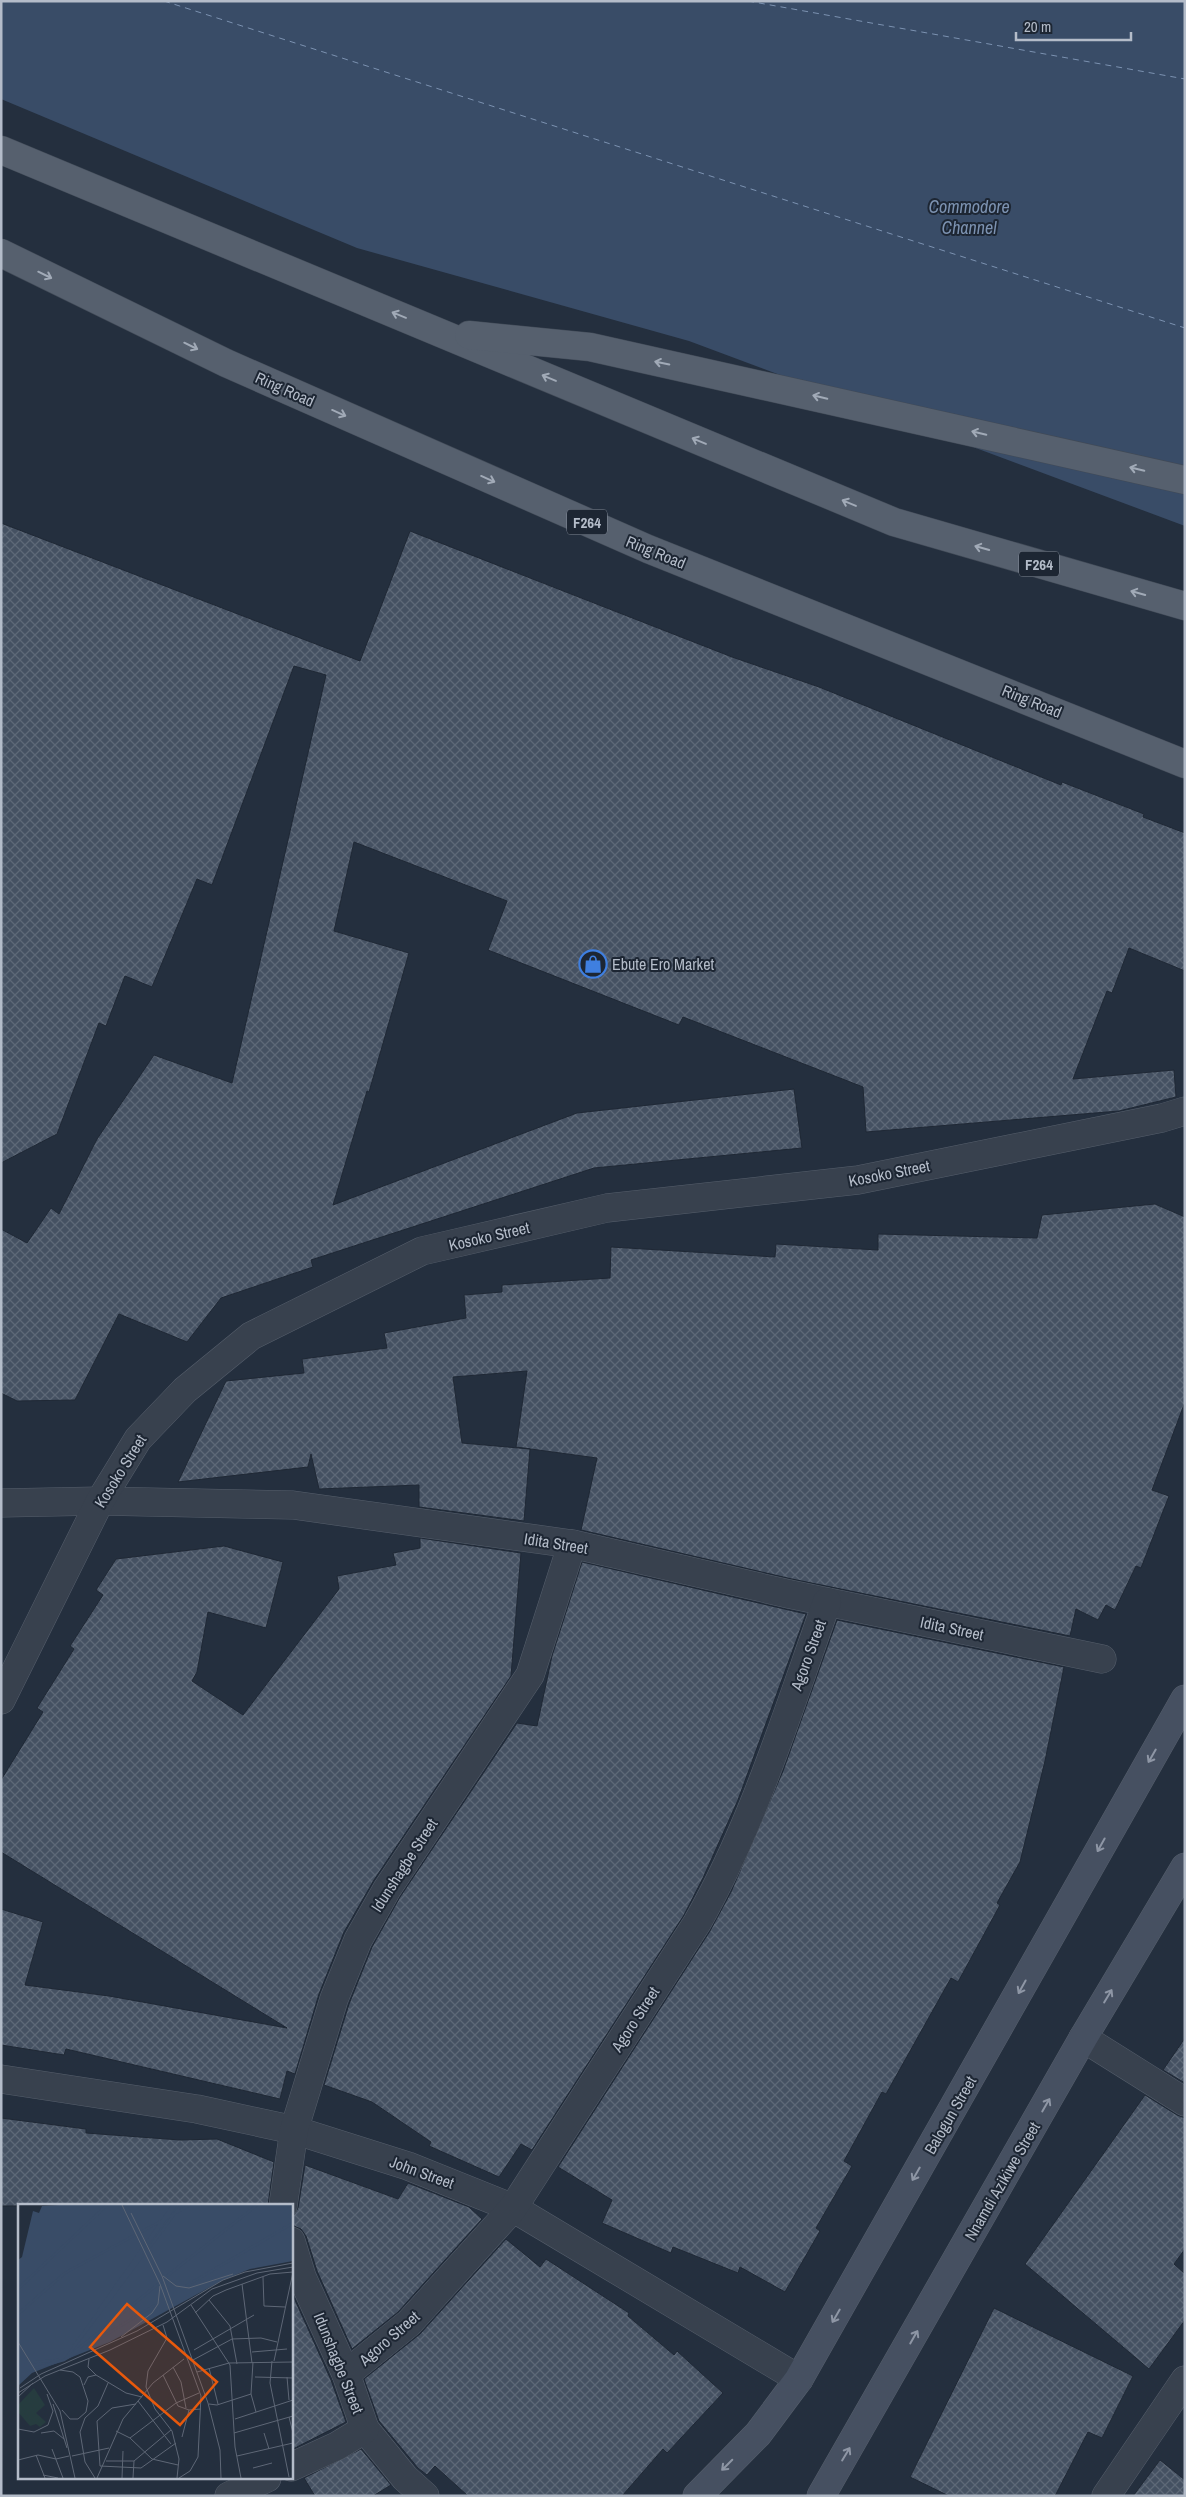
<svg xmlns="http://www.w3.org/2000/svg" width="1186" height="2497" font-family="'Archivo Narrow',sans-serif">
<defs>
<pattern id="building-cross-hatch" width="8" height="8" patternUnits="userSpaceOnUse" patternTransform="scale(1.25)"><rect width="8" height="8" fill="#455162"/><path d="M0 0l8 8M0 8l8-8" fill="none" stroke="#5d6877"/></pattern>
</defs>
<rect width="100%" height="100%" fill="#242f3e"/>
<path fill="#394c67" d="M1 1H1185V526L689 341 357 248 1 99Z"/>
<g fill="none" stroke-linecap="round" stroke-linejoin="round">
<g stroke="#7c92b1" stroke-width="1" stroke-dasharray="6 5" stroke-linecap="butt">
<path d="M164 1 1185 328"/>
<path d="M748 1 1185 79"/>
</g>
</g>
<g fill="url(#building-cross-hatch)" stroke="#1f2835">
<path d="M1 523 360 661 410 531 732 657 819 687 1061 785 1062 782 1144 814 1143 817 1185 833V971L1129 948 1112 993 1107 991 1073 1079 1174 1070 1176 1097 1119 1111 866 1132 863 1087 683 1017 679 1025 488 950 507 901 354 842 334 931 409 953 369 1092 367 1091 333 1205 577 1113 794 1089 802 1148 594 1168 311 1260 313 1267 221 1298 187 1342 119 1314 75 1400 17 1401 1 1393V1229L27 1243 51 1208 59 1214 97 1139 154 1055 232 1083 326 675 294 666 212 885 197 879 152 987 125 976 106 1026 99 1023 57 1134 1 1163Z"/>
<path d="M1155 1204 1185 1217V1402L1152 1490 1169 1496 1141 1568 1136 1566 1115 1610 1106 1605 1098 1620 1076 1609 1070 1636 792 1579 581 1530 597 1458 516 1447 527 1371 453 1377 462 1443 530 1449 524 1521 419 1507V1485L319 1489 311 1454 308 1467 178 1482 226 1381 304 1373 302 1359 387 1348 384 1333 466 1318 464 1295 502 1292V1285L610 1278 611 1247 775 1257 776 1244 878 1250V1234L1037 1238 1042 1215Z"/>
<path d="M420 1538 521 1553 511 1676 374 1880 344 1932 319 1994 295 2074 287 2071 280 2099 66 2049 64 2055 1 2045V1909L43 1922 25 1985 109 1996 287 2028 1 1852V1780L43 1712 37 1708 74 1649 70 1646 103 1595 96 1590 116 1559 224 1546 283 1562 266 1628 208 1612 197 1672 192 1681 243 1715 339 1589 337 1576 396 1565 393 1553 420 1548Z"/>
<path d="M582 1562 806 1614 738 1800 703 1878 684 1915 532 2150 521 2144 499 2177 429 2146 431 2142 372 2102 324 2085 349 2004 372 1947 400 1897 517 1723 537 1726 552 1656Z"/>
<path d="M837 1620 1064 1667 1045 1761 1020 1862 997 1903 1000 1905 958 1982 951 1978 886 2094 882 2092 844 2161 852 2166 816 2228 820 2231 785 2292 740 2267 738 2273 673 2247 671 2253 602 2223 612 2200 558 2167 710 1931 731 1892 783 1771Z"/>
<path d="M1185 2038V2083L1163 2070Z"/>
<path d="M1145 2095 1177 2115 1185 2118V2249L1174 2264 1185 2274V2320L1149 2369 1025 2264Z"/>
<path d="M1 2118 86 2129V2133L180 2140 217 2139 274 2162 268 2205 1 2206Z"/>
<path d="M305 2165 398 2199 408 2183 469 2207 482 2219 398 2312 352 2349 317 2271 306 2236 301 2229 294 2226 292 2218 298 2208Z"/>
<path d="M506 2239 540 2267 546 2259 629 2313 628 2316 674 2355 677 2351 723 2393 667 2453 663 2449 622 2496H468L435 2466 427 2475 418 2468 379 2421 364 2379 420 2334Z"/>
<path d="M291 2291 331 2380 346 2422 291 2450Z"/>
<path d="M994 2308 1133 2376 1102 2438 1088 2432 1055 2496H949L910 2477Z"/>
<path d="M361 2449 391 2485 373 2496H315L304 2478Z"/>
<path d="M1160 2460 1185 2480V2496H1133Z"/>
</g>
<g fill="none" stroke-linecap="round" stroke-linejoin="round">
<g stroke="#565f6c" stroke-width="29">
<g id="minor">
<path d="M1 1503 100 1501 293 1505 572 1544 789 1594 1102 1659"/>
<path d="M1 1700 100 1501 138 1439 185 1390 251 1336 422 1251 607 1208 858 1180 1162 1118 1185 1111"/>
<path d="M1083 2038 1185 2102"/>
<path d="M1 2079 197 2109 294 2130 408 2166 513 2208 799 2379"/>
<path d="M283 2206 294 2130 334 1999 358 1940 387 1889 530 1675 572 1544"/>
<path d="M291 2241 302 2277 346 2374 365 2429 405 2478 425 2496"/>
<path d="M346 2374 409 2323 513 2208 697 1923C754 1823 788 1710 827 1602"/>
<path d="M291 2467 337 2446 365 2429"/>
<path d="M229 2496 267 2478"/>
<path d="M1106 2496 1185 2380"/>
</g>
</g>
<g stroke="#565f6c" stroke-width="29">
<g id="secondary">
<path d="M697 2496 758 2434 799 2379 1185 1699"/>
<path d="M821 2496 1083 2038 1185 1867"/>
</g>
</g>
<g stroke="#414a57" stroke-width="29">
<g id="primary">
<path d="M1 150 894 522 1185 606"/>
<path d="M1 253 226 363 648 549 1185 764"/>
<path d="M469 335 590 347 1185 480"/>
</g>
</g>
<use href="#minor" stroke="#38414e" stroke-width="28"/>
<use href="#secondary" stroke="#465061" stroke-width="28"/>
<use href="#primary" stroke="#56606e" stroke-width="28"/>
</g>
<defs><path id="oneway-shaft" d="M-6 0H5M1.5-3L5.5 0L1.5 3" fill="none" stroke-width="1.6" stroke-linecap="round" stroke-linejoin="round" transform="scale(1.25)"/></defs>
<g stroke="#a1aab7">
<use href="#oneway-shaft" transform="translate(45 275) rotate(26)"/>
<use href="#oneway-shaft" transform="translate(399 315) rotate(-158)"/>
<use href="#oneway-shaft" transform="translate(191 346) rotate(26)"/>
<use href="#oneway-shaft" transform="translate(662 363) rotate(-168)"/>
<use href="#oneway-shaft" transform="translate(549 378) rotate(-157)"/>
<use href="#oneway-shaft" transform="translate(820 397) rotate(-167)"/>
<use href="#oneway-shaft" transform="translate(339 413) rotate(24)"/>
<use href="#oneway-shaft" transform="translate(979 433) rotate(-167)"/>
<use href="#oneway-shaft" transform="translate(699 441) rotate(-157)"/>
<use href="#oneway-shaft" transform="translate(1137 469) rotate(-167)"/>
<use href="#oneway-shaft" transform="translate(488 479) rotate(24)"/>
<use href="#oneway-shaft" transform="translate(849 503) rotate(-157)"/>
<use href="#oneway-shaft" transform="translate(982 548) rotate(-164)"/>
<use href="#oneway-shaft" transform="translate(1138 593) rotate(-164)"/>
</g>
<g stroke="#8e96a5">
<use href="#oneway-shaft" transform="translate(1152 1756) rotate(120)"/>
<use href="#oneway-shaft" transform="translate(1101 1845) rotate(119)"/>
<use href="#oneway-shaft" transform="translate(1022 1987) rotate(119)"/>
<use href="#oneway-shaft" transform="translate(1108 1996) rotate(-59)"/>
<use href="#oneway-shaft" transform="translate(1046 2105) rotate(-60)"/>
<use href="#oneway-shaft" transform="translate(916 2174) rotate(120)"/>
<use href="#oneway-shaft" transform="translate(836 2316) rotate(120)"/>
<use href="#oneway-shaft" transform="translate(914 2337) rotate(-60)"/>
<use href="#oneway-shaft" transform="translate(846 2454) rotate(-59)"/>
<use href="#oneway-shaft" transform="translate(727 2465) rotate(135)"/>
</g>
<defs>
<g id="shop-ring" transform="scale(1.4375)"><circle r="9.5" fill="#1d2633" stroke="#3f7fe0" stroke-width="1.5"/><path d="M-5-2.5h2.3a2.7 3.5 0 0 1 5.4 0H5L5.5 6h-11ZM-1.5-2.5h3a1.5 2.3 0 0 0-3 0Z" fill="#3f7fe0"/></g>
</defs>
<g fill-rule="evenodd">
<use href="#shop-ring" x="593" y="964"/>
</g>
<g text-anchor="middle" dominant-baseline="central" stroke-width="4" stroke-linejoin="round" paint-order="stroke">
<g fill="#1d2633" stroke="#878f9c" stroke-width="1">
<rect x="567" y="509.5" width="40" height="25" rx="4"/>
<rect x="1019" y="551.5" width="40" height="25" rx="4"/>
</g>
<g font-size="15" font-weight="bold" fill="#b4bcc9">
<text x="587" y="522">F264</text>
<text x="1039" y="564">F264</text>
</g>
<g font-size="16" fill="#b4bcc9" stroke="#1d2633">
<text transform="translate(285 389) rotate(24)">Ring Road</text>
<text transform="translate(656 552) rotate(22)">Ring Road</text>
<text transform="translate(1032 701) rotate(22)">Ring Road</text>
<text transform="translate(889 1173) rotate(-11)">Kosoko Street</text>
<text transform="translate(489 1236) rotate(-13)">Kosoko Street</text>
<text transform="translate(120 1471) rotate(-58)">Kosoko Street</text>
<text transform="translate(556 1543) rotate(9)">Idita Street</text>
<text transform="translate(952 1628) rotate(12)">Idita Street</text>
<text transform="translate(808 1655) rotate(-70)">Agoro Street</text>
<text transform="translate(404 1865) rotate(-57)">Idunshagbe Street</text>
<text transform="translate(635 2019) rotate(-57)">Agoro Street</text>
<text transform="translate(950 2115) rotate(-60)">Balogun Street</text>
<text transform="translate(422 2172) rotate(20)">John Street</text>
<text transform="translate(1002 2181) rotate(-60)">Nnamdi Azikiwe Street</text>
<text transform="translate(389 2338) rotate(-41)">Agoro Street</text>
<text transform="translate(339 2363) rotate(68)">Idunshagbe Street</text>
</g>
<g font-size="16" fill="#b4bcc9" stroke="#1d2633" text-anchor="start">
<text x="612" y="964">Ebute Ero Market</text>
</g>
<g font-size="18" font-style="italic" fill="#7c92b1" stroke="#1d2633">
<text x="969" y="206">Commodore<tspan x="969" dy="21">Channel</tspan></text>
</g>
</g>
<g transform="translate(18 2204)">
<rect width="275" height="275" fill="#242f3e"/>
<path d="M16 184 27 201 18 209 28 218 22 223 18 220 12 222 0 208V201Z" fill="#263c3f"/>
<path d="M41 1H275V57L232 65 205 76 92 138 14 169 0 182V56L4 53 15 7 21 9 24 2Z" fill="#394c67"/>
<path fill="none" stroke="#394c67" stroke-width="2.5" d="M158 9 172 1M123 28 154 11M129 38 155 1M130 39 158 1M132 43 163 1M149 72 239 1M168 82 275 19M0 85 89 1M80 107 124 45M0 110 47 69 117 31M55 143 125 47M50 153 144 77M47 155 126 50M16 158 41 156M18 164 46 156 137 101"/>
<path fill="none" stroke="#5e6776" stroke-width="1" d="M104 1 142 80 183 192 180 253 172 267 161 274M113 9 144 72 190 199 202 246 203 274M145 72 158 82 171 84 215 70M245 73 246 102 267 103M224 80 234 159M191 96 212 122 219 160M173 101 212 161 217 243 223 274M177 109 195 92 208 86 252 70 275 68M145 121 149 134 130 167 128 183 137 205 154 227 161 255 159 274M103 133 134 109 140 100 142 82M0 138 42 207 57 274M176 146 236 111M234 148 269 145M71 155 70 163 78 171 108 189 124 193M175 156 214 135 243 134 259 138M254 157 252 179 271 273M256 157 275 68M235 158 233 190 238 208M155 163 163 178 168 204M191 164 200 200M42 166 55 168 62 173 70 197 68 208 60 215H52L44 206M179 168 211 159 275 158M145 171 160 202 171 206 183 205M237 173 275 174M269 173 271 196M66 181 70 173 78 171M2 184 23 170 119 127 205 76 227 68 275 59M0 189 27 172 92 146 149 118 194 85 239 69 275 63M0 193 15 179M120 197 153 240M35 200 49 244M118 200 94 204 79 217 82 262 123 264 158 239M191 200 199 201 233 190M271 213 275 229M217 215 275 196M0 225 16 228 30 221 35 207 29 190M98 227 112 234 134 255 160 261M23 229 36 227 46 235M216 229 275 212M246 229 251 245M164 233 171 206M112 234 158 199 181 189M34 245 45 274M18 251 27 274M54 252 91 244M219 252 275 239M0 256 20 251 38 255 51 252M88 257H116L153 226M235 264 254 259M25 271 40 274M77 274 67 258 62 228 67 214 80 202 90 179M79 274 105 215 135 179 166 155M104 274 105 247M115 274 116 257"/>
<path fill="#e8590c" fill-opacity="0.15" stroke="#e8590c" stroke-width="2.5" d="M109 100 199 178 162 221 72 143Z"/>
<rect width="275" height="275" fill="none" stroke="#b4bcc9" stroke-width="2.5"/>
</g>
<rect width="1186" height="2497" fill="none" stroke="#b4bcc9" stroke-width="5"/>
<path d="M1016 32v8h115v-8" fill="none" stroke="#b4bcc9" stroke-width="2.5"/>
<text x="1024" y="32" font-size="15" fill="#b4bcc9" stroke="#1d2633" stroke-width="4" paint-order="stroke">20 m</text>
</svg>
